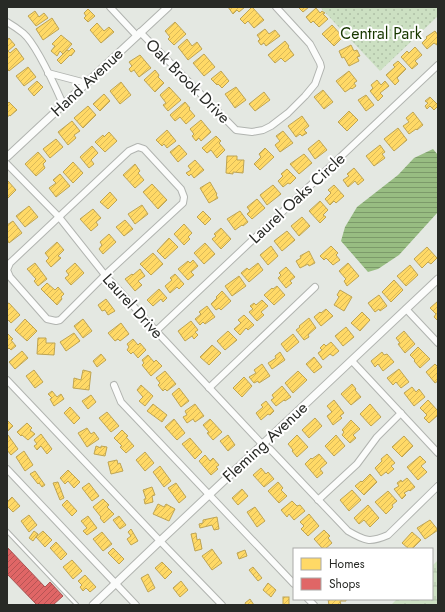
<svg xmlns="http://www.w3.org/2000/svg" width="445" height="612" font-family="Jost,sans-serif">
<defs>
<pattern id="wetland-marsh" width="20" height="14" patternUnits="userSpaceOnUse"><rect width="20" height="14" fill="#cce0c2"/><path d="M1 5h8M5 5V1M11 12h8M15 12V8" fill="none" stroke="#afc0a7"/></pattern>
<pattern id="park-dots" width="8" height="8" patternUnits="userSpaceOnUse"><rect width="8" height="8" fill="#cce0c2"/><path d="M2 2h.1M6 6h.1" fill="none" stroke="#afc0a7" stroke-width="1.8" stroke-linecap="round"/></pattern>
<pattern id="water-rules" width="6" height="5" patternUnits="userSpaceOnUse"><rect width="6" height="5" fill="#98bd82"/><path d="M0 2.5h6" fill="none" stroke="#7c9a6a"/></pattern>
<pattern id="homes-hatch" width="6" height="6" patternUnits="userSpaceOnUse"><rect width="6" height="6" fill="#ffd966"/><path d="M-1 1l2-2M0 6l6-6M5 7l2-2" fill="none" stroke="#dbba58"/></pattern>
<pattern id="shops-hatch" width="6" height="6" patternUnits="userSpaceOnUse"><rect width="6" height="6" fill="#e06666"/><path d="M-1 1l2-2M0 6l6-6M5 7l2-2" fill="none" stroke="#b65454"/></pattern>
</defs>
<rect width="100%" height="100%" fill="#e4e8e2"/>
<path fill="url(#wetland-marsh)" d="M438 560V605H391L397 599H432V566Z"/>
<path fill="url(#park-dots)" d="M320 7H438V16L380 71Z"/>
<path fill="url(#water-rules)" d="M433 149 438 155V212L399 255 378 269 368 272 341 241 345 227 357 207 398 175 414 158Z"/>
<g fill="url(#homes-hatch)" stroke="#bea453">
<path d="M228 7H245L239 12 237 10 233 14Z"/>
<path d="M252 7 264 20 254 28 248 21 245 24 240 19Z"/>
<path d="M298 7H309L303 12Z"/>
<path d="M316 8 320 13 322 11 325 13 323 14 328 19 319 27 313 21 311 23 306 17Z"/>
<path d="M88 9 95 16 88 22 84 18 86 16 84 13Z"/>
<path d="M35 11 39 17 44 13 48 18 36 26 28 16Z"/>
<path d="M52 18 59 29 43 40 36 29Z"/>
<path d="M175 22 186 34 174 45 168 39 170 37 165 31Z"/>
<path d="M97 23 104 31 109 27 114 32 101 43 90 30Z"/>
<path d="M332 25 343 37 334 46 322 34Z"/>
<path d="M265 29 269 34 275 30 280 36 266 46 264 43 261 45 258 41 260 39 257 35Z"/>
<path d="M435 31 438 35V44L437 45 434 43 427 49 422 43 427 38 426 37Z"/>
<path d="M61 35 72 44 63 54 60 51 57 56 51 51 55 46 52 44Z"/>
<path d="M9 38 15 45 8 51 10 53 16 48 24 59 9 71 7 69V40Z"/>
<path d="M187 39 192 46 197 42 202 49 188 60 178 47Z"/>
<path d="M285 41 289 46 288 47 294 55 285 62 281 58 275 63 268 55Z"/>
<path d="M351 45 354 51 357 50 360 56 357 57 359 61 349 66 344 57 342 58 339 51Z"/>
<path d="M415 47 422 55 415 61 418 64 412 69 401 57 407 51 409 53Z"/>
<path d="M72 48 75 51 71 56 70 55 61 64 57 60 67 50 69 51Z"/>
<path d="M204 54 215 67 204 76 193 63Z"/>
<path d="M140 55 151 68 139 77 134 70 131 72 129 69 132 66 129 62Z"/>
<path d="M398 61 406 69 397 78 399 81 395 85 386 75 395 67 393 65Z"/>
<path d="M28 67 36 77 24 86 16 76Z"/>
<path d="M155 70 159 75 158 77 164 83 155 92 144 80Z"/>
<path d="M221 71 229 81 222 88 218 84 217 85 211 79Z"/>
<path d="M349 71 357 81 354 83 356 86 352 89 351 88 345 92 336 81Z"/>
<path d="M377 80 381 85 385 81 389 86 380 93 383 96 378 101 370 91 373 88 371 85Z"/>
<path d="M37 81 43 87 34 96 28 89Z"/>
<path d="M121 82 131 95 120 104 110 91Z"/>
<path d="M169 87 181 100 168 111 163 105 166 103 160 95Z"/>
<path d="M236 87 246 100 235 108 225 94Z"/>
<path d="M323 90 333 102 324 109 314 97Z"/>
<path d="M264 92 270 100 255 111 249 104Z"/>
<path d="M104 94 110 101 100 111 93 104Z"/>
<path d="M366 95 374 105 366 111 358 100Z"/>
<path d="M430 97 438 105V106L434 110 430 106 427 109 425 106 428 103 425 101Z"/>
<path d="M9 102 17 110 10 116V115L7 117V104Z"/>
<path d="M185 102 190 108 189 109 195 116 186 124 180 117 175 121 170 115Z"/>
<path d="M88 106 96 115 83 128 74 118Z"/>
<path d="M349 111 358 120 347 131 338 122Z"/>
<path d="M413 112 423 125 417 130 416 129 409 134 403 126 409 122 406 118Z"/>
<path d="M302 116 309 126 304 130 307 133 302 136 300 134 296 137 288 126Z"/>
<path d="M201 120 211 132 201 141 199 138 196 141 192 136 194 134 190 129Z"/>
<path d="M72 121 80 131 74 135 76 138 68 145 58 132Z"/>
<path d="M398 128 407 140 394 151 384 139Z"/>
<path d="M167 130 176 141 167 148 164 144 162 146 156 140Z"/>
<path d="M283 131 293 143 280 152 275 145 280 141 276 136Z"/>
<path d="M109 132 117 141 105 152 95 142 103 135 104 137Z"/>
<path d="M216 136 221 141 219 143 225 150 217 158 211 150 207 153 202 148Z"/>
<path d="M56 139 63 147 50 158 43 149Z"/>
<path d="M319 140 327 150 315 159 308 149Z"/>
<path d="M179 145 187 154 178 162 170 152Z"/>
<path d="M380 145 385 152 382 154 385 158 374 166 366 156Z"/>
<path d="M92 146 98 153 91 160 94 164 89 168 80 157Z"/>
<path d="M265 148 274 157 260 170 254 164 261 157 259 154Z"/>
<path d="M38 152 46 161 43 164 45 168 36 176 25 164Z"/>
<path d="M304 154 312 163 299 174 290 164Z"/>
<path d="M227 156H237V160H244L243 173 233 172V174L226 173Z"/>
<path d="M195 160 204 170 194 178 191 174 189 176 186 173 191 170 188 166Z"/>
<path d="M73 162 83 173 73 183 63 172Z"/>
<path d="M135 164 140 171 138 173 144 180 135 188 123 175Z"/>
<path d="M354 168 364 180 358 185 355 181 348 187 343 180 349 176 347 174Z"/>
<path d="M287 169 296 178 290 184 288 183 283 187 278 181 283 176 281 174Z"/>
<path d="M60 174 70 186 56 197 49 188 56 183 53 180Z"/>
<path d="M7 181H8L16 190 7 199Z"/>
<path d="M210 182 217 194 216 195 218 198 209 203 200 188Z"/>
<path d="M152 184 167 200 158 209 143 192Z"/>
<path d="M273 185 281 194 267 205 260 195Z"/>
<path d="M334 185 344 196 336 203 334 201 330 205 325 199 331 193 328 190Z"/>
<path d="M110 192 117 200 108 209 100 202Z"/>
<path d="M257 199 265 208 252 219 247 214 250 211 247 207Z"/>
<path d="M320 201 328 210 323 215 326 217 320 223 309 211Z"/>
<path d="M142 205 148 214 135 224 128 214Z"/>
<path d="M29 206 38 217 25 227 16 216Z"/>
<path d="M93 209 101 218 96 222 98 225 91 231 80 219Z"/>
<path d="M203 211 211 219 205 225 197 217Z"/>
<path d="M240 211 248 222 243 226 242 225 235 230 227 219Z"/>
<path d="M302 217 310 226 299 236 291 226Z"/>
<path d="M125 220 133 229 124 236 116 227Z"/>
<path d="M13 221 22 233 9 243 7 239V225Z"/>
<path d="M184 224 192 233 188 237 190 239 184 245 174 234Z"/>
<path d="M221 228 231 239 221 249 212 239 216 236 214 234Z"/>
<path d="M287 231 295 240 282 251 274 241Z"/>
<path d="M109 234 116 242 103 254 99 249 102 245 100 242Z"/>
<path d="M169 238 178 247 165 259 157 251Z"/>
<path d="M57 242 64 250 58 256 61 258 51 267 46 261 49 258 45 253Z"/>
<path d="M205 243 215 254 204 264 194 253Z"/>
<path d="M271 246 278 256 268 265 260 255Z"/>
<path d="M331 246 338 253 336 255 340 260 333 265 326 258 324 260 320 256Z"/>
<path d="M427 247 437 258 431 264 428 262 422 268 414 259Z"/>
<path d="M309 251 315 263 309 266 308 264 300 268 296 261 301 258 300 256Z"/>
<path d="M153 253 163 264 151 275 140 264Z"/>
<path d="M193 260 198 266 191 272 194 275 188 280 178 269 188 261 190 263Z"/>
<path d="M35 263 47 279 38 286 34 281 36 279 27 269Z"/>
<path d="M75 263 84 273 71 285 65 278 69 275 66 271Z"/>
<path d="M258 263 263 270 249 282 241 273 247 268 249 270Z"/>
<path d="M348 263 359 276 347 286 344 281 346 279 339 271Z"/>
<path d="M410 265 418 275 406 286 397 276Z"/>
<path d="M286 267 295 277 290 281 292 283 286 288 278 278 281 275 279 273Z"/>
<path d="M140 269 145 276 138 281 142 285 135 291 125 279 132 274 133 275Z"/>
<path d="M175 274 184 284 179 289 177 287 170 293 165 286 172 280 170 278Z"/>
<path d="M239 276 246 286 232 296 225 286Z"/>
<path d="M394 280 403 290 391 302 382 292Z"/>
<path d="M47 283 55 290 58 287 64 294 61 297 62 299 57 305 41 289Z"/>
<path d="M277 286 285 295 274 305 264 295 272 288 273 289Z"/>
<path d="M159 289 167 298 163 302 161 299 153 306 147 300Z"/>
<path d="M340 290 352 297 344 311 334 305 339 297 337 295Z"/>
<path d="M222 291 231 301 221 310 219 308 216 310 211 304 217 298 216 297Z"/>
<path d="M379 295 387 306 380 311 379 309 375 312 368 303Z"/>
<path d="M106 299 115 311 108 315 105 310 102 311 98 305Z"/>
<path d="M262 300 268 306 261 312 264 315 257 321 249 312 253 309 250 306 254 303 256 305Z"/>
<path d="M438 301V321L434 317 436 314 430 308Z"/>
<path d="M9 303 20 315 11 323 7 319V304Z"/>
<path d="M207 306 215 317 205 324 203 322 200 325 195 319 201 314 199 312Z"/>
<path d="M326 309 333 316 321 326 314 317 320 312 321 313Z"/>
<path d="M362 312 370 320 360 331 351 323Z"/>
<path d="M244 315 254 325 248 330 246 328 240 335 234 329 241 323 238 320Z"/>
<path d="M309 318 316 328 308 335 309 337 304 340 296 330 300 327 299 326Z"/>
<path d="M25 319 37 331 27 341 15 330Z"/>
<path d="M83 319 92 331 83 338 74 326Z"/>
<path d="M191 321 198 330 195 332 198 335 194 339 192 336 185 341 178 331Z"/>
<path d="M121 323 129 334 120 341 118 339 115 341 108 333Z"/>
<path d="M346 327 354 337 343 346 335 336Z"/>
<path d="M228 331 237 340 225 350 217 341Z"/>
<path d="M404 331 415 344 405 353 398 344 400 343 396 338Z"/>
<path d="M7 333 13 339 11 340 16 346 11 350 9 348 7 350Z"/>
<path d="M74 333 80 341 66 351 60 342Z"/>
<path d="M293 334 299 342 287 352 281 344Z"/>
<path d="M38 338H46V343H55L54 355 37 354Z"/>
<path d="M133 339 138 345 140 343 146 350 138 358 133 352 131 354 127 350 129 347 127 344Z"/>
<path d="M331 342 339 351 333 356 330 354 323 360 318 353 322 350 320 348 324 344 326 346Z"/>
<path d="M212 345 221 353 209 365 200 357Z"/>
<path d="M418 347 430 359 420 368 414 361 415 360 410 355Z"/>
<path d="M22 351 28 358 15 369 9 362Z"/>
<path d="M280 352 285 360 272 369 268 363 276 358 275 356Z"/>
<path d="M382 352 384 355 387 354 394 362 383 371 378 364 375 367 371 361Z"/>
<path d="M101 354 106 360 97 367 93 361Z"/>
<path d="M148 355 154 362 156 360 162 366 151 376 142 365 144 363 142 360Z"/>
<path d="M314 357 322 367 314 373 306 364Z"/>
<path d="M262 364 270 376 259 383 258 381 254 383 249 377 256 373 254 370Z"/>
<path d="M435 364 438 367V381L435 383 426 372Z"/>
<path d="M399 369 409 382 401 388 396 382 393 385 387 378Z"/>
<path d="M34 370 43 382 35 388 26 376Z"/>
<path d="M83 370 91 372 89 390 73 388 74 378 81 380Z"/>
<path d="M165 371 176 384 167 391 165 389 163 391 158 385 160 383 156 378Z"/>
<path d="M298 371 307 380 293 393 285 383Z"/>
<path d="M244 377 252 386 242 397 233 388Z"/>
<path d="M352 384 356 389 355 390 361 397 351 405 341 394Z"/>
<path d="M141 385 153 396 145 406 139 401 143 397 137 390Z"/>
<path d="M282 386 291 397 285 401 284 400 276 406 271 400 274 398 272 395Z"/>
<path d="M412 387 416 392 419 389 425 397 414 406 404 393Z"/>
<path d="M179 388 189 401 181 407 172 394Z"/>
<path d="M52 391 57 397 61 394 64 399 54 406 50 399 52 398 48 394Z"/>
<path d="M91 395 96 402 88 409 82 401Z"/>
<path d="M334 400 344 413 340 416 342 418 333 425 327 416 332 412 327 406Z"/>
<path d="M428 400 438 411V415L429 423 424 418 427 415 420 408Z"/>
<path d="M266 401 274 411 270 415 268 414 261 420 256 413 263 407 261 405Z"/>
<path d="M153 404 167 415 162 422 147 411Z"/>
<path d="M195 404 204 416 195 422 193 419 187 423 183 417 187 415 185 411Z"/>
<path d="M370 404 381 417 371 426 360 414Z"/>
<path d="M70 407 80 418 74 424 64 413Z"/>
<path d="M107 412 119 426 111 432 99 418Z"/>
<path d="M315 418 322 426 309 438 302 430Z"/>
<path d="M174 419 185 433 177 440 165 427Z"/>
<path d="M210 419 222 432 213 440 207 433 209 432 203 425Z"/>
<path d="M7 420 13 426 7 432Z"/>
<path d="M351 420 360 429 353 435 356 438 350 443 342 435 344 432 342 430Z"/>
<path d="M27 423 32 428 30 430 35 434 28 440 22 435 21 436 17 432Z"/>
<path d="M87 428 91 434 94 432 99 439 87 447 78 433Z"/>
<path d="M122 430 128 436 126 437 134 446 126 453 120 447 122 446 114 438Z"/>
<path d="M41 434 52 449 47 454 41 446 37 450 34 446 37 444 34 440Z"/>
<path d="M8 435 18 449 11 455 7 450V436Z"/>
<path d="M228 435 235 445 228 451 220 441Z"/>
<path d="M297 435 308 447 297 457 292 451 293 450 288 444Z"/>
<path d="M336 435 345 446 334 456 325 446Z"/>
<path d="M404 436 413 446 402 457 392 447Z"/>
<path d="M190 438 202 452 195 459 182 444Z"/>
<path d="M96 446 101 448V446L107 447 105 456 94 454Z"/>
<path d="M24 451 33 465 25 471 16 457Z"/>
<path d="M145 452 154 463 145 471 136 460Z"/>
<path d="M319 454 327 463 320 469 323 473 317 478 305 464 311 458 312 459Z"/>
<path d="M387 454 395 463 391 466 394 469 388 474 386 472 381 476 375 468 382 461 381 459Z"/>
<path d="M205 455 210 461 213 458 219 465 216 467 218 469 211 475 199 461Z"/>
<path d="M420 456 426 462 421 466 427 472 418 480 407 467Z"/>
<path d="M117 460 118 464 120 463 123 471 111 474 108 462Z"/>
<path d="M160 466 171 481 164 487 153 472Z"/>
<path d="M261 468 266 474 268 472 274 479 264 487 253 475Z"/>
<path d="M68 470 80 482 74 488 68 481 65 484 60 478Z"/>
<path d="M35 471 45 485 42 487 39 483 38 484 30 474Z"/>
<path d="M370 474 377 482 364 495 355 486 361 481 362 482Z"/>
<path d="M407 478 415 487 410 491 409 490 404 493 406 495 402 499 394 489 399 486 397 483 401 480 402 482Z"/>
<path d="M58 482 64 498 60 500 53 483Z"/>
<path d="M278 482 283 488 281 490 287 496 279 503 268 491Z"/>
<path d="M89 483 99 496 92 501 82 488Z"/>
<path d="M176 483 186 497 179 503 168 488Z"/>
<path d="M152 487 155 495 152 496 153 502 145 504 144 499H146L143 490Z"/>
<path d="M242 489 248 496 238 505 232 498Z"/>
<path d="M352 490 361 500 349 511 340 500Z"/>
<path d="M388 491 397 501 392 505 393 507 386 514 375 502Z"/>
<path d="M12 497 20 506 13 512 7 506V502Z"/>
<path d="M103 499 109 505 107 507 114 514 104 523 100 518 101 517 93 507Z"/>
<path d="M67 500 77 511 72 516 62 505Z"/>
<path d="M292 501 297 506 300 505 305 511 294 520 289 514 287 517 281 510Z"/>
<path d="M158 504 164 507 166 504 175 509 169 521 153 514Z"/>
<path d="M368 505 379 518 370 527 364 520 359 524 354 518Z"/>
<path d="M255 507 265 521 257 527 247 512Z"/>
<path d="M309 514 319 526 308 536 301 529 304 526 300 522Z"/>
<path d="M29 515 37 525 29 532 21 521Z"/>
<path d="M88 516 97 528 87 535 83 531 87 528 81 521Z"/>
<path d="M119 516 126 525 120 529 113 520Z"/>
<path d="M217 517 219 529 214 530 212 525 200 528 199 524 203 523V520Z"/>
<path d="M430 520 438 530 425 539 417 528Z"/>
<path d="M131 529 138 541 131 545 127 539 131 536 128 532Z"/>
<path d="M324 530 330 536 328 538 332 543 325 549H323L314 539Z"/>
<path d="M34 531 38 534 33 541 29 538Z"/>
<path d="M43 531 52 540 45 547 36 537Z"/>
<path d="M102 532 112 544 103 551 93 539Z"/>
<path d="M412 532 421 540 412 549H409L402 543Z"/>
<path d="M196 533 197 540 200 539 202 549 195 551 191 534Z"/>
<path d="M56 542 67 554 61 560 50 548Z"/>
<path d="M113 548 124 559 119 564 108 553Z"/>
<path d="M212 549 222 563 212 570 202 556Z"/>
<path d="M245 550 247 556 239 559 237 553Z"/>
<path d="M72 560 82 571 73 579 63 567Z"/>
<path d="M162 562 172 572 165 579 155 568Z"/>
<path d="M253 567 262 578 258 581 249 570Z"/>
<path d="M148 574 155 588 148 592 141 578Z"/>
<path d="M85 575 96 587 90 592 86 588 83 591 80 587 82 585 78 581Z"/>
<path d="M181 581 188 590 180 597 173 588Z"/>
<path d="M268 583 276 590 271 597 263 590Z"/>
<rect x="283" y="597" width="6" height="8"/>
<path d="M250 599 254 605H246L245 603Z"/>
<path d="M328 599H346V601H340L341 605H329Z"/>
</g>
<path fill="url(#shops-hatch)" stroke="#a95453" d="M7 547 45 587 50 582 63 596 53 605H37L7 574Z"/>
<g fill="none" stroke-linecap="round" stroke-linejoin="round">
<g stroke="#b1b4b0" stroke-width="5">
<path id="service" d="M7 531 77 605"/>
</g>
<g stroke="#b1b4b0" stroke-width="8">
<g id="minor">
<path d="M110 7 137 36"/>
<path d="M7 22C12 25 18 29 23 33 37 45 55 86 63 104"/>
<path d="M140 32 236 130 252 132 263 130 271 126 288 113 305 96 315 84 321 67 320 63 310 44 276 7"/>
<path d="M48 73 86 83"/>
<path d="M138 147 144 149 181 189 184 197 183 203 105 275 60 320 56 321 47 319 10 277 7 270 10 263 129 151Z"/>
<path d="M7 164 59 217 105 275 156 331 262 444 270 449 348 531C365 541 370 543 388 535L438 486"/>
<path d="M406 309 438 343"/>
<path d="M156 331 438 65"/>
<path d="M352 361 438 453"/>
<path d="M7 380 160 541 222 605"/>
<path d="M114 385 121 402 294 584"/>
<path d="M209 388 315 287"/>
<path d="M7 469 136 605"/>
<path d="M318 500 357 464 377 437 401 413"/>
<path d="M308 599 314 605"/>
</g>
</g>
<g stroke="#b1b4b0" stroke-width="9">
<g id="tertiary">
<path d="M7 157 168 7"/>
<path d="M93 605 160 541 438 279"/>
</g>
</g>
<use href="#service" stroke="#fbfcfb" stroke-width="3"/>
<use href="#minor" stroke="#fbfcfb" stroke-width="6"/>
<use href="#tertiary" stroke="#fbfcfb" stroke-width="7"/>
</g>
<g text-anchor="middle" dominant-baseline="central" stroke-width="4" stroke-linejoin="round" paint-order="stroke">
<g font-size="16" fill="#183800" stroke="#fff">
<text x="381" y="33">Central Park</text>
</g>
<g font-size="16" fill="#282a26" stroke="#fff">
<text transform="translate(188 81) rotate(45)">Oak Brook Drive</text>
<text transform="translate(87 82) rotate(-43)">Hand Avenue</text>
<text transform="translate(297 198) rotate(-43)">Laurel Oaks Circle</text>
<text transform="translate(133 306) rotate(48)">Laurel Drive</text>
<text transform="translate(265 442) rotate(-43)">Fleming Avenue</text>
</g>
</g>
<rect width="445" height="612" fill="none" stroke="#282a26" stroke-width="16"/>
<rect x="293" y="548" width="140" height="52" fill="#ffffff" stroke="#a9aaa8"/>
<rect x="301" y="558" width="20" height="12" fill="#ffd966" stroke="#a9aaa8"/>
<text x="329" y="568" font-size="12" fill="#282a26">Homes</text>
<rect x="301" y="578" width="20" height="12" fill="#e06666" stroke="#a9aaa8"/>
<text x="329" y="588" font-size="12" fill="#282a26">Shops</text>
</svg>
